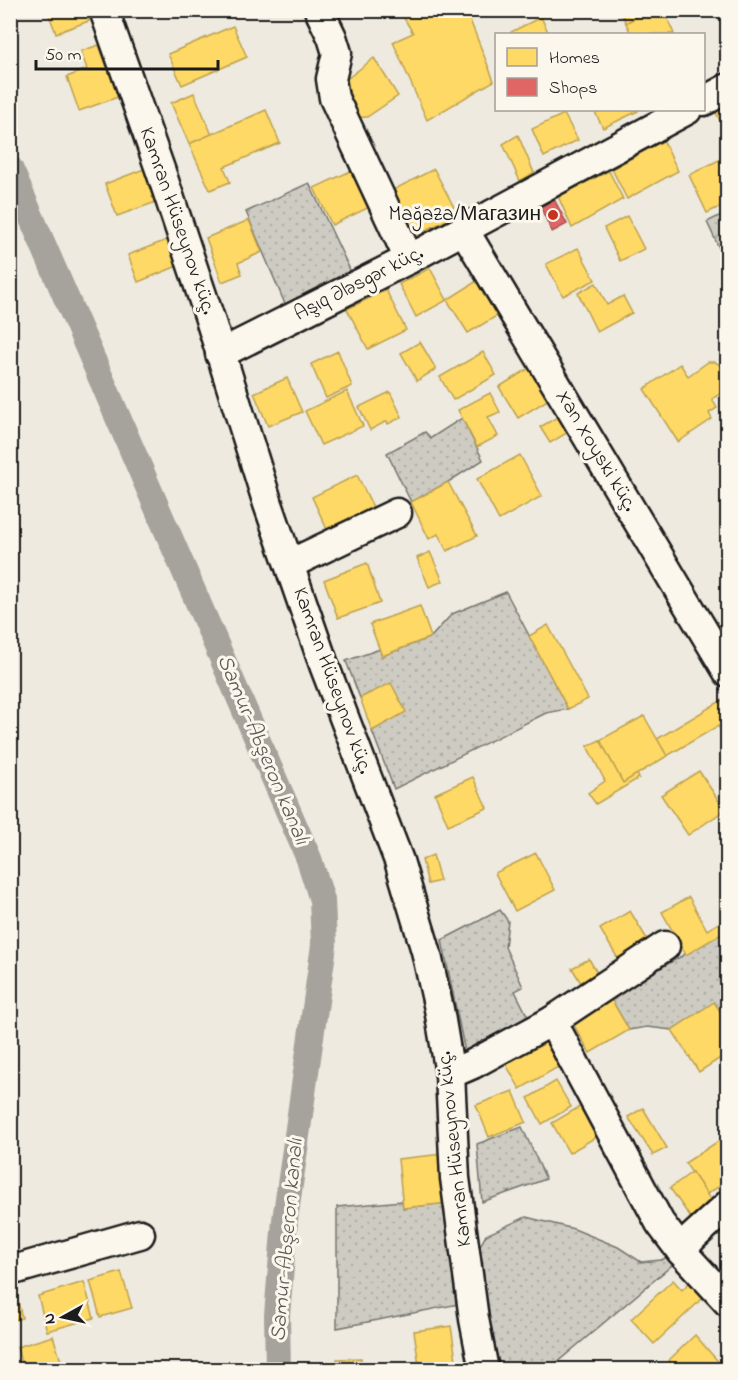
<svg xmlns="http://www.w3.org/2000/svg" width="738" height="1380" font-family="'Indie Flower',sans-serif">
<defs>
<pattern id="grass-dots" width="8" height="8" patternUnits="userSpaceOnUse" patternTransform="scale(1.5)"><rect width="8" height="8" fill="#ceccc2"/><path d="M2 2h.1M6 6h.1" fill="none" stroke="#b0afa6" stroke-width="1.8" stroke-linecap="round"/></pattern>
</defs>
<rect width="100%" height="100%" fill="#eeeadf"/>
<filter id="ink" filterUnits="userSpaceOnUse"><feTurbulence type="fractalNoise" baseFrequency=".0167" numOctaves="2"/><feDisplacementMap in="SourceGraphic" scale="12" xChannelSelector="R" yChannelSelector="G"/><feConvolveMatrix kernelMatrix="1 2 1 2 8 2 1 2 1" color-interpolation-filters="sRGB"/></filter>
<g filter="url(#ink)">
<g fill="url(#grass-dots)" stroke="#75746f" stroke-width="1.5">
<path d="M309 183 351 272 285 304 246 212Z"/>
<path d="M727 212V265L707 222Z"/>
<path d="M462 418 483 460 448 482 411 502 387 453 425 432 431 438Z"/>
<path d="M506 592 568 709 546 713 394 789 372 731 405 711 391 684 360 698 346 661 380 649 382 656 431 637 452 614Z"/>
<path d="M500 910 508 921 505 947 523 987 515 991 528 1017 465 1052 442 940Z"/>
<path d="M727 930V1023L714 1003 672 1030 647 1027 629 1030 610 997Z"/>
<path d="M522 1127 546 1179 482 1202 477 1144Z"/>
<path d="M402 1201 403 1208 445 1203 459 1304 337 1328V1207Z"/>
<path d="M526 1217 574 1229 618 1247 641 1262 661 1260 672 1255 677 1261 549 1369H501L488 1323 479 1248 486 1235Z"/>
</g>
<g fill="#ffd966" stroke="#bba050" stroke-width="1.5">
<path d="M47 10H85L89 21 56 33Z"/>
<path d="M399 10H439L442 17 453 10H466L494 81 427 120 393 42 413 33Z"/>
<path d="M620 10H648L626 23Z"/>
<path d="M648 10H664L674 34H631L626 23Z"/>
<path d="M541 17 549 34H512L511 32Z"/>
<path d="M233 26 247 57 182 85 168 54Z"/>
<path d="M99 45 118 97 79 111 67 77 87 69 81 51Z"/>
<path d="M374 58 398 96 367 117 353 118 339 85Z"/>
<path d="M194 93 212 135 189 144 171 103Z"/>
<path d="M728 104V136L715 111Z"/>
<path d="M266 110 280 143 224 167 230 182 210 190 189 144Z"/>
<path d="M594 110H637L638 111 603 128Z"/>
<path d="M564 114 578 140 544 157 532 129Z"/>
<path d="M518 135 534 173 520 181 503 144Z"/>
<path d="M663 140 678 171 627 199 612 169Z"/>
<path d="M723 158 728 166V203L707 213 689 175Z"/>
<path d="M144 169 156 202 117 216 105 184Z"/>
<path d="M355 169 372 206 332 225 314 188Z"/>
<path d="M434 169 458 215 413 236 391 191Z"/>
<path d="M609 171 623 199 572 228 558 196Z"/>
<path d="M627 216 644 249 620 261 604 228Z"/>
<path d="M249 220 262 252 238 263 242 274 222 282 206 238Z"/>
<path d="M172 238 180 265 138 282 128 255Z"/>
<path d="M578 248 595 280 563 296 546 264Z"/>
<path d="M430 268 447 300 416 317 399 284Z"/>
<path d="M480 279 500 314 468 333 447 300Z"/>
<path d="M596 283 607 305 623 296 632 313 597 332 578 293Z"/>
<path d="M386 290 406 330 368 349 347 309Z"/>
<path d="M420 342 436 369 417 381 401 353Z"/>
<path d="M338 351 352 386 326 398 311 364Z"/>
<path d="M483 352 496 375 453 400 440 377Z"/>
<path d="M708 362H715L726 368 728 387 720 394 712 399 717 408 709 413 712 419 678 442 644 389 680 364 688 376Z"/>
<path d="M531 367 551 398 518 418 499 387Z"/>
<path d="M287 378 302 412 268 426 254 393Z"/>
<path d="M347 391 363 426 321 445 305 411Z"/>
<path d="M390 392 402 417 388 424 387 421 370 430 359 407Z"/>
<path d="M490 393 500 412 488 417 498 436 477 447 458 410Z"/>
<path d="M561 415 570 431 550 443 540 427Z"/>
<path d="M520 455 542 496 499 520 477 479Z"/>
<path d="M357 475 377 515 331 538 312 497Z"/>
<path d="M448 482 477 536 447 551 438 534 429 539 411 502Z"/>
<path d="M430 552 443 581 429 587 417 558Z"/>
<path d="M367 563 380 603 338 618 324 580Z"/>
<path d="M420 606 431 637 382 656 370 624Z"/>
<path d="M548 625 588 699 568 709 529 636Z"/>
<path d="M391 683 406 712 372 731 360 698Z"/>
<path d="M727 697 728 739H726L718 726 667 756 657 739Z"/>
<path d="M644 716 667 756 623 783 600 740Z"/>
<path d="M600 740 623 783 637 774 639 778 596 804 588 793 605 781 587 746Z"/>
<path d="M699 771 725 810 688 835 661 795Z"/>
<path d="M473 777 487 808 448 825 435 794Z"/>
<path d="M536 853 555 890 515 911 495 873Z"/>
<path d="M433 855 440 881 428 884 422 860Z"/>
<path d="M689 897 707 930 724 920 728 926V930L686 955 662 912Z"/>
<path d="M630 911 650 944 620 962 600 929Z"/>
<path d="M589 959 600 978 584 988 572 968Z"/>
<path d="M610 997 629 1030 590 1053 571 1020Z"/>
<path d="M714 1002 728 1023V1053L699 1072 672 1030Z"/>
<path d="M544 1033 558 1067 520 1089 503 1059Z"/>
<path d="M556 1081 571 1107 542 1124 528 1098Z"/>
<path d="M513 1091 526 1122 489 1137 476 1105Z"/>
<path d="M586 1103 603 1133 569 1153 552 1123Z"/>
<path d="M643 1108 667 1148 653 1155 628 1117Z"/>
<path d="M723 1138 728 1144V1181L707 1194 685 1163Z"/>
<path d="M443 1154 448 1203 403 1208 398 1159Z"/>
<path d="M692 1172 712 1202 690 1217 670 1188Z"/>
<path d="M121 1272 132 1308 100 1317 90 1281Z"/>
<path d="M673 1280 682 1290 690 1282 704 1297 654 1344 631 1319Z"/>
<path d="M84 1282 94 1318 47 1331 38 1296Z"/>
<path d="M14 1285 22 1318 10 1321V1286Z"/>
<path d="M451 1326 456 1360 419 1365 414 1331Z"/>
<path d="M695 1335 723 1367 721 1370H676L669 1360Z"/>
<path d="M53 1336 62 1364 42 1370H23L17 1347Z"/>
<path d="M361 1358V1370H337V1359Z"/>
</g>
<path fill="#e06666" stroke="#a55050" stroke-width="1.5" d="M554 199 567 224 552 232 540 206Z"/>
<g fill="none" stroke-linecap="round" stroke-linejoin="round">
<path stroke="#a6a39d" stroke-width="26" d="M10 168 309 859 322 900 324 945 285 1220 277 1315 278 1370"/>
<g stroke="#1c1c1c" stroke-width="33">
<g id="street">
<path d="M104 10 161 172 209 316 268 504 324 665 399 861 426 951 439 1009 450 1074 455 1178 474 1319 484 1370"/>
<path d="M319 10 332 37 337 53 331 79 334 98 409 259"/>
<path d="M704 101 728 88"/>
<path d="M464 230 728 672"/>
<path d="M220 354 409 259 687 110"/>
<path d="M290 564 397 513"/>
<path d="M552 1021 660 1223 681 1251 728 1302"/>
<path d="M450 1074 473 1064 552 1021 665 946"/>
<path d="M681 1251 693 1237 728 1205"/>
<path d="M10 1271 140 1234"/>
</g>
</g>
<use href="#street" stroke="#fbf7ec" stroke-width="28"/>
</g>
</g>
<circle fill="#c8321e" stroke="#fbf7ec" stroke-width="2" cx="553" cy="215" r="6"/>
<g text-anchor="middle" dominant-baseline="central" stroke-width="6" stroke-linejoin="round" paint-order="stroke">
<g font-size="21" fill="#1c1c1c" stroke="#fbf7ec" text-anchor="end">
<text x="541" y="215">Mağaza/Магазин</text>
</g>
<g font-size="21" fill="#1c1c1c" stroke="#fbf7ec">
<text transform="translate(177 221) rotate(71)">Kamran Hüseynov küç.</text>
<text transform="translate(359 284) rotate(-27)">Aşıq Ələsgər küç.</text>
<text transform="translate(596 451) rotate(59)">Xan Xoyski küç.</text>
<text transform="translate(332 681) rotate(70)">Kamran Hüseynov küç.</text>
<text transform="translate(455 1149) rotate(-96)">Kamran Hüseynov küç.</text>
</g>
<g font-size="22" font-style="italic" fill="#5a5956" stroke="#fbf7ec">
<text transform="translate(262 750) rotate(67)">Samur-Abşeron kanalı</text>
<text transform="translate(288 1240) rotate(-85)">Samur-Abşeron kanalı</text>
</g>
</g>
<rect width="738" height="1380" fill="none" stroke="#fbf7ec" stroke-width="36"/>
<rect x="18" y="18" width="702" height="1344" fill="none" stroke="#1c1c1c" stroke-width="2" filter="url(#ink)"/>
<rect x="495" y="33" width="210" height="78" fill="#fbf7ec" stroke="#a29f99" stroke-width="1.5"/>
<rect x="507" y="48" width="30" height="18" fill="#ffd966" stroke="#a29f99" stroke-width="1.5"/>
<text x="549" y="63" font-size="18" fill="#1c1c1c">Homes</text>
<rect x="507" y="78" width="30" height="18" fill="#e06666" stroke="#a29f99" stroke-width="1.5"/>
<text x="549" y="93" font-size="18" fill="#1c1c1c">Shops</text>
<g transform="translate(63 1317) rotate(262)" stroke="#fbf7ec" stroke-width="4.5" paint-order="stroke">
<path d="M0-4.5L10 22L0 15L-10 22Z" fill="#1c1c1c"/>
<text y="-9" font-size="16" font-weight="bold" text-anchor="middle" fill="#1c1c1c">N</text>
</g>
<path d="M36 60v9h182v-9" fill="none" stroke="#1c1c1c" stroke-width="3"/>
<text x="45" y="60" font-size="18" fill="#1c1c1c" stroke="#fbf7ec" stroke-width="4.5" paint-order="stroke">50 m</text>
</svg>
